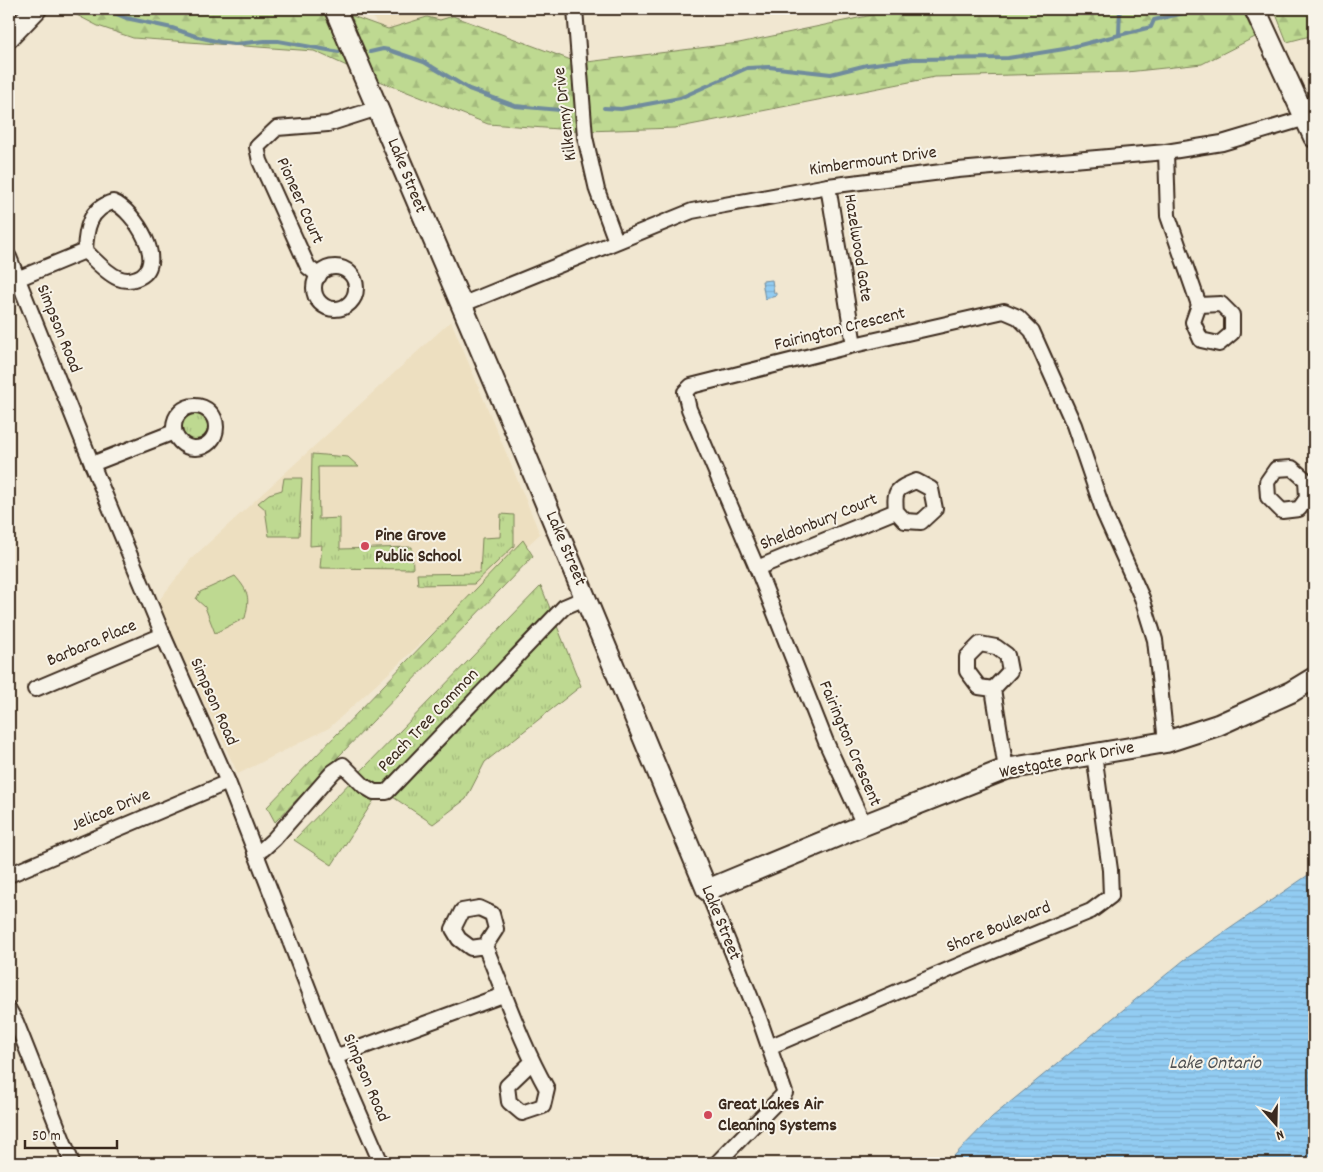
<svg xmlns="http://www.w3.org/2000/svg" width="1323" height="1172" font-family="Dekko,sans-serif">
<defs>
<pattern id="grass-tufts" width="24" height="20" patternUnits="userSpaceOnUse" patternTransform="scale(1.25)"><rect width="24" height="20" fill="#bed991"/><path d="M3 7l-1-3M5 7V3M7 7l1-3M15 17l-1-3M17 17v-4M19 17l1-3" fill="none" stroke="#a4ba7d"/></pattern>
<pattern id="forest-firs" width="22" height="20" patternUnits="userSpaceOnUse" patternTransform="scale(1.25)"><rect width="22" height="20" fill="#bed991"/><path d="M5 1l3.5 6h-7zM16 11l3.5 6h-7z" fill="#a4ba7d"/></pattern>
<pattern id="water-rules" width="6" height="5" patternUnits="userSpaceOnUse" patternTransform="scale(1.25)"><rect width="6" height="5" fill="#92ccf2"/><path d="M0 2.5h6" fill="none" stroke="#7fafcf"/></pattern>
</defs>
<rect width="100%" height="100%" fill="#f1e7d1"/>
<filter id="ink" filterUnits="userSpaceOnUse"><feTurbulence type="fractalNoise" baseFrequency=".02" numOctaves="2"/><feDisplacementMap in="SourceGraphic" scale="10" xChannelSelector="R" yChannelSelector="G"/><feConvolveMatrix kernelMatrix="1 2 1 2 8 2 1 2 1" color-interpolation-filters="sRGB"/></filter>
<g filter="url(#ink)">
<g fill="#eddfc0">
<path d="M369 9H470L440 20 427 17 388 29 377 25Z"/>
<path d="M451 321 540 534 329 728 238 774 157 603 191 559Z"/>
</g>
<g fill="url(#grass-tufts)" stroke="#7c8258">
<circle cx="195" cy="427" r="14"/>
<path d="M312 454 348 457 359 467H318L319 519 340 518V549L412 547 413 569 320 568 322 545 310 546Z"/>
<path d="M284 478H302L299 536H269L265 509 258 503 269 494 282 490Z"/>
<path d="M501 514 514 515V546L474 584 418 585 417 574 480 573 482 538 500 537Z"/>
<path d="M541 586 581 686 485 762 466 799 433 824 381 789 332 865 294 840Z"/>
</g>
<g fill="url(#forest-firs)" stroke="#7c8258">
<path d="M65 9H333L388 29 427 17 440 20 453 16 579 63 739 43 901 9H1242L1255 37 1202 64 1127 72 935 77 675 128 587 131 488 124 382 82 314 51 133 38 98 26Z"/>
<path d="M1274 9H1314V35L1287 42Z"/>
<path d="M523 540 533 556 275 822 267 807Z"/>
</g>
<path fill="#bed991" stroke="#7c8258" d="M235 576C249 592 250 597 245 618L215 633 205 607 196 599 200 592Z"/>
<g fill="url(#water-rules)" stroke="#6f8b9d">
<path d="M772 280 774 293H776V296L765 299 762 281Z"/>
<path d="M1314 871V1163H947L992 1117 1184 960Z"/>
</g>
<g fill="none" stroke-linecap="round" stroke-linejoin="round">
<g stroke="#6f8b9d" stroke-width="4">
<path d="M105 9 126 18 172 28 198 37 220 42 235 44 265 41H278L339 52"/>
<path d="M1119 34 1120 9"/>
<path d="M370 52 383 49 389 50 424 62 469 89 515 106 560 110"/>
<path d="M604 108 621 109 680 98 747 68 769 67 831 74 867 65 913 59 1008 58 1064 49 1151 27 1154 20 1192 11 1210 9"/>
</g>
<g stroke="#3b2a1e" stroke-width="18">
<g id="street">
<path d="M575 9 585 137 597 190 616 241"/>
<path d="M1166 152 1168 216 1199 305 1193 322 1201 340 1219 344 1232 333V315L1221 304 1199 305"/>
<path d="M828 186 854 345"/>
<path d="M113 202C134 210 170 266 137 278 130 281 125 281 118 278 106 273 95 260 85 251 86 229 89 209 113 202Z"/>
<path d="M9 257 92 464 163 635 228 782 335 1057 381 1163"/>
<circle cx="335" cy="288" r="21"/>
<path d="M319 276 308 267 260 161 257 147 277 128 328 124 378 108"/>
<path d="M17 279 85 251"/>
<path d="M461 305 692 211 828 186 958 170 1166 152 1222 143 1306 118"/>
<circle cx="195" cy="427" r="21"/>
<path d="M92 464 174 432"/>
<path d="M1292 468 1306 480 1307 498 1299 509 1282 511 1268 497 1267 482 1276 469Z"/>
<path d="M757 568 896 511 905 521 921 522 935 509 931 489 916 481C896 489 894 490 896 511"/>
<path d="M35 689 163 635"/>
<path d="M993 689 979 687 967 671V657L980 644 996 647 1007 655 1010 671 993 689 1006 769"/>
<path d="M864 825 826 742 757 568 689 409 685 392 691 386 854 345 1004 311 1018 317 1032 331 1074 425 1104 513 1142 598 1155 640 1166 742"/>
<path d="M255 853 263 849 274 839 333 772 343 765 364 786 374 792H387L564 607 585 598"/>
<path d="M9 875 228 782"/>
<path d="M707 890 759 1018 785 1093 717 1163"/>
<path d="M485 946 471 948 459 939 453 929 462 911 479 908 492 914 496 929 485 946C505 994 521 1043 547 1089L543 1106 522 1113 509 1102 507 1086 532 1062"/>
<path d="M9 1010 16 1022 72 1163"/>
<path d="M769 1047 969 961 1091 911 1111 896 1110 870 1094 754"/>
<path d="M335 1057 503 995"/>
</g>
</g>
<g stroke="#3b2a1e" stroke-width="24">
<g id="secondary">
<path d="M335 9 522 446 707 890 864 825 1006 769 1166 742 1218 725 1291 692 1314 678"/>
<path d="M1255 9 1314 137"/>
<path d="M9 37 36 9"/>
</g>
</g>
<use href="#street" stroke="#f7f3e8" stroke-width="14"/>
<use href="#secondary" stroke="#f7f3e8" stroke-width="20"/>
</g>
</g>
<g fill="#d1495b" stroke="#f7f3e8" stroke-width="2">
<circle cx="365" cy="546" r="5"/>
<circle cx="708" cy="1115" r="5"/>
</g>
<g text-anchor="middle" dominant-baseline="central" stroke-width="4" stroke-linejoin="round" paint-order="stroke">
<g font-size="18" fill="#3b2a1e" stroke="#f7f3e8">
<text transform="translate(566 114) rotate(-97)">Kilkenny Drive</text>
<text transform="translate(873 162) rotate(-8)">Kimbermount Drive</text>
<text transform="translate(406 176) rotate(68)">Lake Street</text>
<text transform="translate(299 201) rotate(66)">Pioneer Court</text>
<text transform="translate(857 248) rotate(81)">Hazelwood Gate</text>
<text transform="translate(58 329) rotate(68)">Simpson Road</text>
<text transform="translate(840 330) rotate(-14)">Fairington Crescent</text>
<text transform="translate(819 523) rotate(-22)">Sheldonbury Court</text>
<text transform="translate(565 549) rotate(67)">Lake Street</text>
<text transform="translate(92 644) rotate(-23)">Barbara Place</text>
<text transform="translate(213 702) rotate(66)">Simpson Road</text>
<text transform="translate(429 721) rotate(-46)">Peach Tree Common</text>
<text transform="translate(849 744) rotate(67)">Fairington Crescent</text>
<text transform="translate(1067 761) rotate(-11)">Westgate Park Drive</text>
<text transform="translate(111 811) rotate(-23)">Jelicoe Drive</text>
<text transform="translate(720 923) rotate(68)">Lake Street</text>
<text transform="translate(999 928) rotate(-22)">Shore Boulevard</text>
<text transform="translate(365 1078) rotate(67)">Simpson Road</text>
</g>
<g font-size="18" font-weight="bold" fill="#3b2a1e" stroke="#f7f3e8" text-anchor="start">
<text x="375" y="536">Pine Grove<tspan x="375" dy="21">Public School</tspan></text>
<text x="718" y="1105">Great Lakes Air<tspan x="718" dy="21">Cleaning Systems</tspan></text>
</g>
<g font-size="19" font-style="italic" fill="#515253" stroke="#f7f3e8">
<text x="1215" y="1064">Lake Ontario</text>
</g>
</g>
<rect width="1323" height="1172" fill="none" stroke="#f7f3e8" stroke-width="30"/>
<rect x="15" y="15" width="1293" height="1142" fill="none" stroke="#3b2a1e" stroke-width="2" filter="url(#ink)"/>
<g transform="translate(1276 1124) rotate(160)" stroke="#f7f3e8" stroke-width="4" paint-order="stroke">
<path d="M0-4L9 19L0 12L-9 19Z" fill="#3b2a1e"/>
<text y="-8" font-size="14" font-weight="bold" text-anchor="middle" fill="#3b2a1e">N</text>
</g>
<path d="M25 1140v8h92v-8" fill="none" stroke="#3b2a1e" stroke-width="2.5"/>
<text x="32" y="1140" font-size="15" fill="#3b2a1e" stroke="#f7f3e8" stroke-width="4" paint-order="stroke">50 m</text>
</svg>
